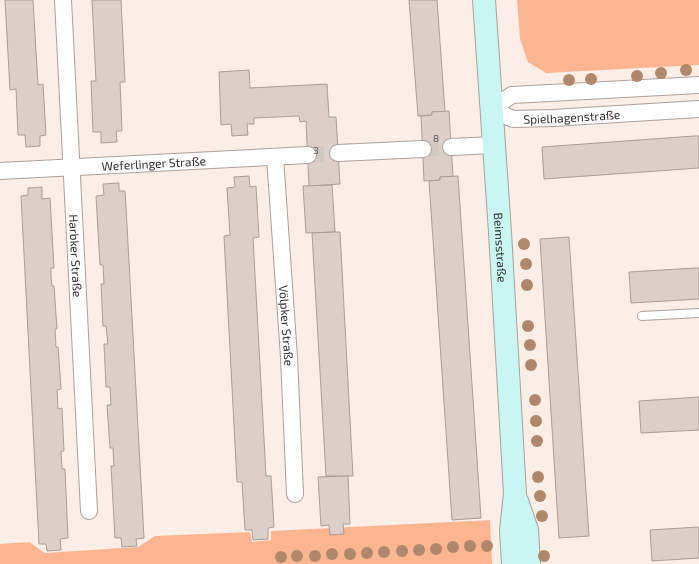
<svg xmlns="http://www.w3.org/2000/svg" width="699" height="564" font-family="'Exo 2',sans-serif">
<rect width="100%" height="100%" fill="#faeee7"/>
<g fill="#fbb691">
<path d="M517 0H699V65L546 73 528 62 520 39Z"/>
<path d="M490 520 492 564H0V544L29 542 45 553 138 547 155 536 250 532 252 542 271 540V531Z"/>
</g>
<g fill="#dbcfc8" stroke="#a99d97">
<path d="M5 0H33L38 85 43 84 46 135 40 136V146L26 147 25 135H18L16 89 10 90Z"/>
<path d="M92 0H121L125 82H120L122 131H116L117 142 101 143V132H93L91 81H96Z"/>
<path d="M409 0H437L445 112H432V115L418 116Z"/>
<path d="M249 70 250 88 327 84 329 117H336L340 184 309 186 306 121 300 122 299 116 254 118V124H247L248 135 232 136 231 124 221 125 219 72Z"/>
<path d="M449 111 453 177H440V180L424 181 421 116 432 115V112Z"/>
<path d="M694 136H699V168L544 179 542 147Z"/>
<path d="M249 176 250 187 256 186 259 237 253 238 266 476H271L274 527 268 528V539L253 540 252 530H245L242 482H237L224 236 230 235 227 188 235 187 234 177Z"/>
<path d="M458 176 481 518 452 520 429 181 440 180V177Z"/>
<path d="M119 183V191H125L126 207 144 538 136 539 137 546 122 547 121 538H115L111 466H114L113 448H110L107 405H111L110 387H106L104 344H108L106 326H103L101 284H104L103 265H100L96 196 104 195 103 184Z"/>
<path d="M332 185 335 232 306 233 303 186Z"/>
<path d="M42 187V199L50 198 54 268H51V277L52 286H54L57 329H55L56 347H58L61 389 57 390 58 409 62 408 64 451H61L62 469H65L68 538 60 539 61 550 47 551 46 544H39L21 196 28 195V188Z"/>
<path d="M335 232H340L353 476H326L312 233Z"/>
<path d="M569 237 589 536 559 538 540 239Z"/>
<path d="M696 268H699V299L631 303 629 272Z"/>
<path d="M699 397V430L641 433 639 401Z"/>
<path d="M348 476 350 524H343L344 534 330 535 329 525 321 526 318 477Z"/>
<path d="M699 527V558L652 561 650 530Z"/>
</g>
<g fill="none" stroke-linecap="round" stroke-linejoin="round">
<g stroke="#d2c8c2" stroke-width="16" stroke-dasharray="16 8" stroke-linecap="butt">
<path d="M423 149 451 147"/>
<path d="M308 155 338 153"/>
</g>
<g stroke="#aca09a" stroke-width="10">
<path id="lane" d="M642 316 699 313"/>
</g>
<g stroke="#aca09a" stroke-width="18">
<g id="street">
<path id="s1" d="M63 0 89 511"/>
<path d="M491 109 512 95 699 85"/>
<path id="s2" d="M491 109 513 119 553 118 699 109"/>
<path d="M451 147 494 145"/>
<path d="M338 153 423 149"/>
<path id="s3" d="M275 157 289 357 295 494"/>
<path id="s4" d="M0 171 308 155"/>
</g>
</g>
<g stroke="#aca09a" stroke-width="24">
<g id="secondary">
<path id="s5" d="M484 0 500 232 515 494 511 530 513 564"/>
<path d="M517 501 527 530 529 564"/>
</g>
</g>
<use href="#lane" stroke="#fff" stroke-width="8"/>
<use href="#street" stroke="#fff" stroke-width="16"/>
<use href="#secondary" stroke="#c7f6f3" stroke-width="22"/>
</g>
<g fill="#af886c">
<circle cx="686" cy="70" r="6"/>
<circle cx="661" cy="73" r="6"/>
<circle cx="637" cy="76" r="6"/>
<circle cx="591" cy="79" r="6"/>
<circle cx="569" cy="80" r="6"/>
<circle cx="524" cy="244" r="6"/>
<circle cx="526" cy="264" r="6"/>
<circle cx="527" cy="285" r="6"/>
<circle cx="528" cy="326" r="6"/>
<circle cx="530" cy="345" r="6"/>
<circle cx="531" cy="365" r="6"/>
<circle cx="535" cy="400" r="6"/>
<circle cx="536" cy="421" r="6"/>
<circle cx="537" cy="441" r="6"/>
<circle cx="538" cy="477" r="6"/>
<circle cx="540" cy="496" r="6"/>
<circle cx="542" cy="516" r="6"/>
<circle cx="470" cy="546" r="6"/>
<circle cx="487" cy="546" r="6"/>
<circle cx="453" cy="547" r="6"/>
<circle cx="436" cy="549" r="6"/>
<circle cx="419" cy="550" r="6"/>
<circle cx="402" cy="551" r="6"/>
<circle cx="384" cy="552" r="6"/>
<circle cx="367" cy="553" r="6"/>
<circle cx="332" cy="554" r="6"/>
<circle cx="350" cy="554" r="6"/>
<circle cx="297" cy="556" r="6"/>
<circle cx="315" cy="556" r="6"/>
<circle cx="544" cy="556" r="6"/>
<circle cx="281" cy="557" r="6"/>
</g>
<g text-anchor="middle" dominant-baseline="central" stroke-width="4" stroke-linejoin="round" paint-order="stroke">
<g font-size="10" fill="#5d5653">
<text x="436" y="138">8</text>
<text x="316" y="150">3</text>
</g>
<g font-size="12" fill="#332e2c" stroke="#fefefe">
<text stroke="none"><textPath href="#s2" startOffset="83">Spielhagenstraße</textPath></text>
<text stroke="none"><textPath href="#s4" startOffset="154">Weferlinger Straße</textPath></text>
<text stroke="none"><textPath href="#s5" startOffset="248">Beimsstraße</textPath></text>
<text stroke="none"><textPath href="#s1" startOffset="256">Harbker Straße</textPath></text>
<text stroke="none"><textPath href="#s3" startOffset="169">Völpker Straße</textPath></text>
</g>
</g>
</svg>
